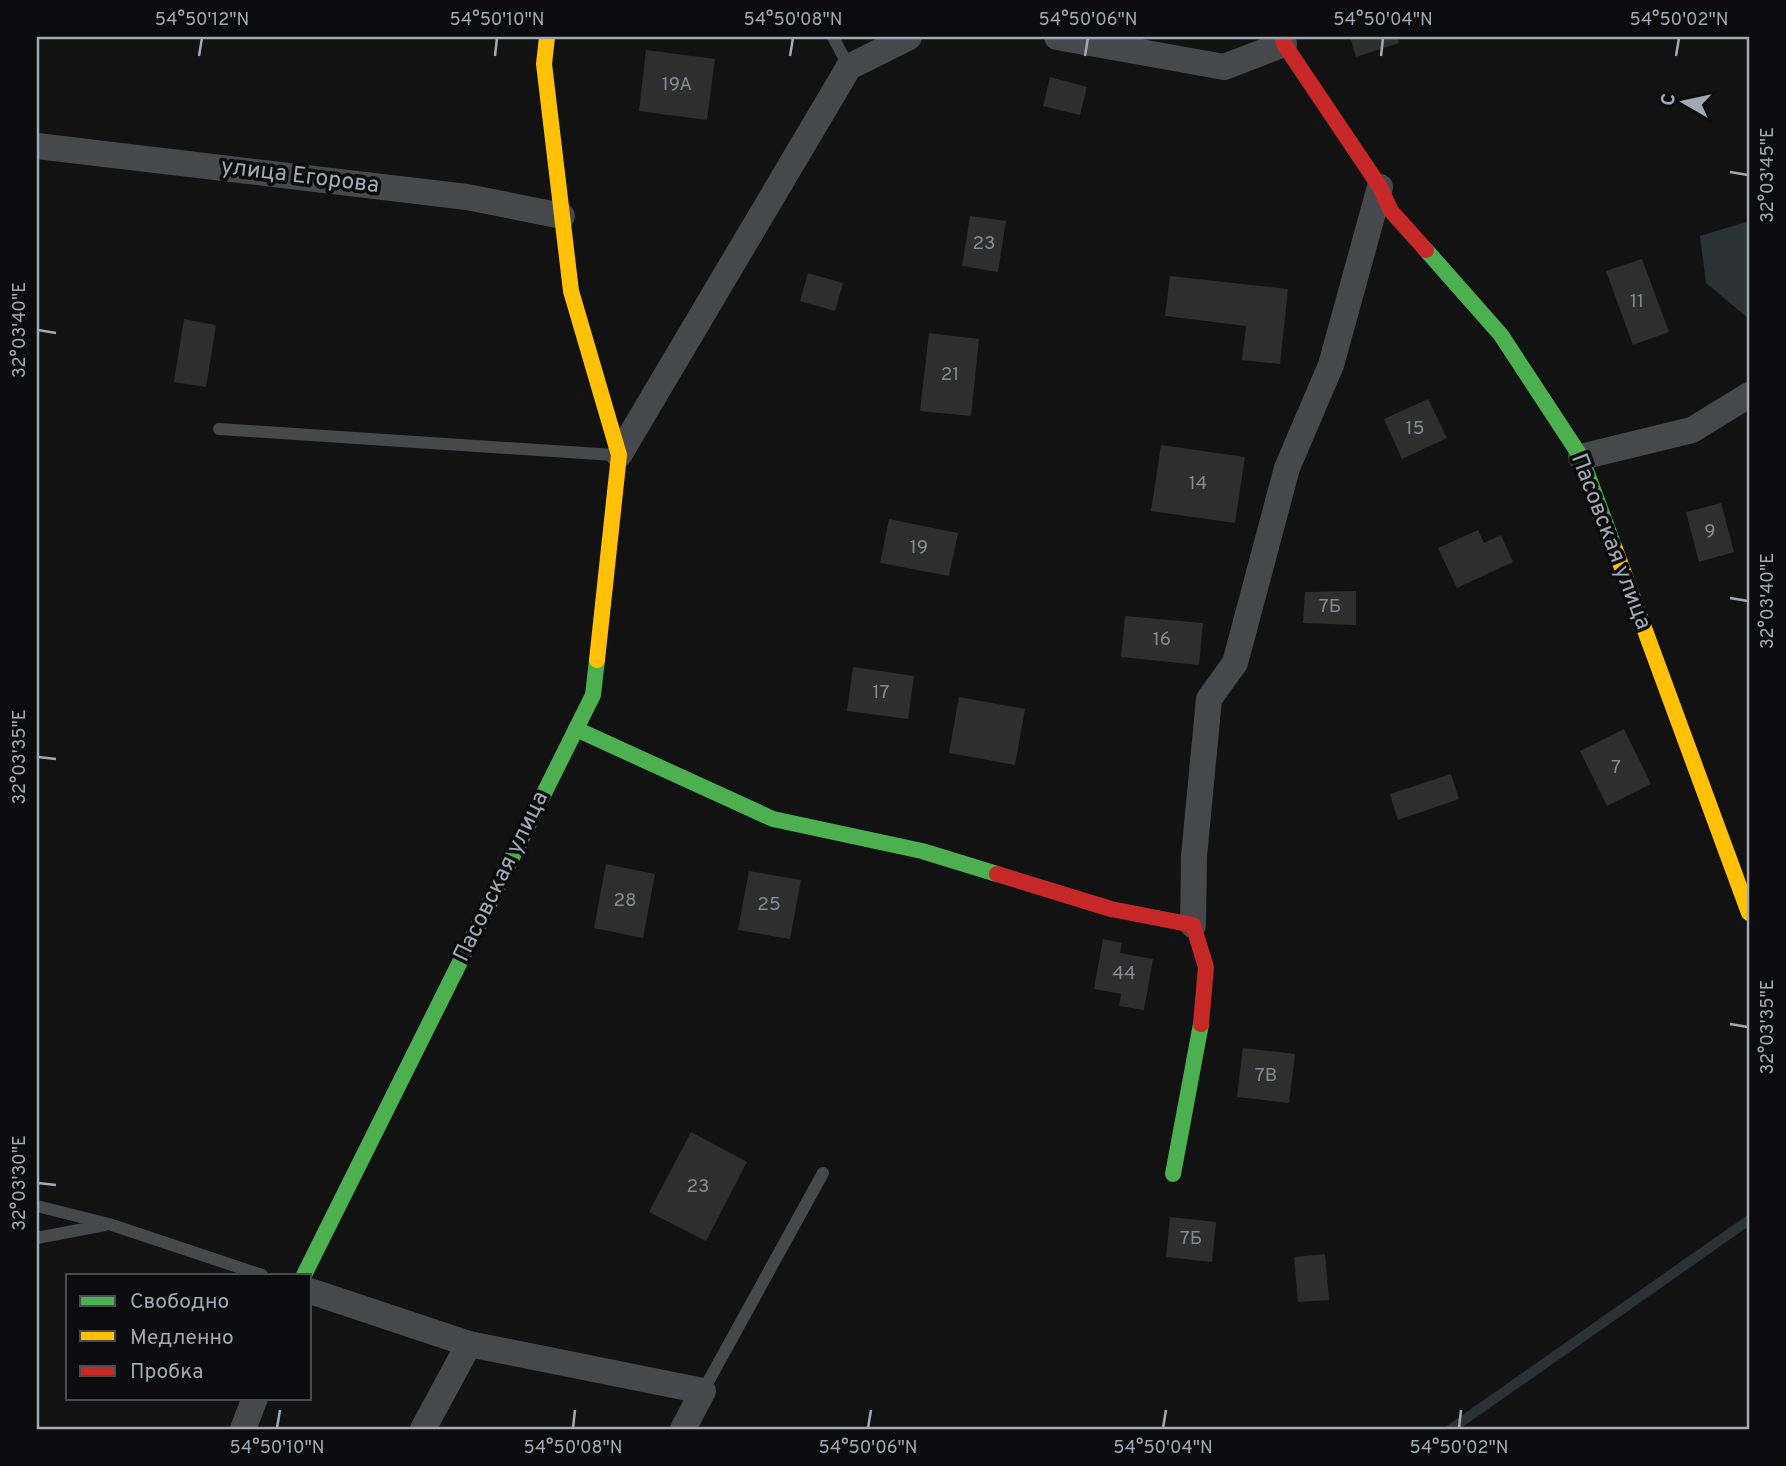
<svg xmlns="http://www.w3.org/2000/svg" width="1786" height="1466" font-family="Overpass,sans-serif">
<rect width="100%" height="100%" fill="#121212"/>
<path fill="#2a3236" d="M1749 221V319L1706 283 1700 236Z"/>
<g fill="none" stroke-linecap="round" stroke-linejoin="round">
<path stroke="#2a3236" stroke-width="10" d="M1451 1429 1749 1220"/>
</g>
<g fill="#2e2e2f">
<path d="M1350 37H1397L1399 43 1356 57Z"/>
<path d="M646 50 715 59 707 120 639 111Z"/>
<path d="M1050 77 1087 87 1080 115 1043 106Z"/>
<path d="M970 216 1006 221 998 272 962 266Z"/>
<path d="M1642 259 1669 332 1633 345 1606 271Z"/>
<path d="M808 273 843 283 835 311 800 301Z"/>
<path d="M1170 276 1288 289 1280 364 1242 360 1246 326 1165 316Z"/>
<path d="M184 319 216 325 206 387 174 382Z"/>
<path d="M929 333 979 339 971 416 920 411Z"/>
<path d="M1428 399 1447 438 1402 459 1384 419Z"/>
<path d="M1161 445 1245 457 1235 523 1151 511Z"/>
<path d="M1721 503 1734 552 1699 562 1686 512Z"/>
<path d="M889 519 958 533 949 576 880 563Z"/>
<path d="M1478 530 1484 543 1501 535 1513 562 1457 588 1438 548Z"/>
<path d="M1356 591V625L1303 623 1305 592Z"/>
<path d="M1125 616 1203 623 1199 665 1121 657Z"/>
<path d="M853 667 914 676 908 719 847 711Z"/>
<path d="M959 697 1025 709 1015 765 949 753Z"/>
<path d="M1624 729 1651 784 1607 806 1580 751Z"/>
<path d="M1451 774 1459 799 1398 820 1390 794Z"/>
<path d="M606 864 655 874 643 938 594 928Z"/>
<path d="M749 871 801 880 790 939 738 930Z"/>
<path d="M1103 939 1122 943 1120 953 1153 959 1144 1010 1119 1006 1121 994 1094 989Z"/>
<path d="M1243 1048 1295 1054 1289 1103 1237 1097Z"/>
<path d="M691 1132 747 1162 706 1241 649 1212Z"/>
<path d="M1170 1217 1216 1222 1212 1262 1166 1257Z"/>
<path d="M1325 1254 1329 1300 1298 1302 1294 1257Z"/>
</g>
<g fill="none" stroke-linecap="round" stroke-linejoin="round">
<g stroke="#46484b" stroke-width="12">
<path d="M833 37 849 67"/>
<path d="M219 429 614 455"/>
<path d="M37 1206 109 1224 262 1275"/>
<path d="M37 1238 105 1225"/>
<path d="M703 1391 823 1173"/>
</g>
<g stroke="#46484b" stroke-width="26">
<path d="M1057 37 1224 67 1284 44"/>
<path d="M37 146 467 197 562 216"/>
<path d="M619 455 849 67 909 37"/>
<path d="M1581 457 1692 430 1749 395"/>
<path d="M1193 925 1194 856 1209 699 1235 663 1287 468 1331 365 1380 187"/>
<path d="M310 1291 469 1344 423 1429"/>
<path d="M469 1344 703 1391 683 1429"/>
<path d="M243 1429 255 1398"/>
</g>
<g stroke="#4caf50" stroke-width="16">
<path d="M1426 250 1501 335 1581 457 1615 549"/>
<path d="M576 729 773 819 922 851 997 874"/>
<path d="M1173 1174 1201 1024"/>
<path d="M304 1275 593 695 597 660"/>
</g>
<g stroke="#ffc107" stroke-width="16">
<path d="M547 37 544 64 571 291 619 455 597 660"/>
<path d="M1615 549 1749 913"/>
</g>
<g stroke="#c62828" stroke-width="16">
<path d="M1282 37 1284 44 1380 187 1391 211 1426 250"/>
<path d="M997 874 1111 909 1193 925 1206 967 1201 1024"/>
</g>
</g>
<path fill="none" stroke="#a3a9b3" stroke-width="2.5" d="M199 56 202 38M495 56 497 38M790 56 793 38M1085 56 1088 38M1381 56 1383 38M1676 56 1679 38M1730 172 1748 175M38 330 56 333M1730 598 1748 601M38 757 56 759M1730 1024 1748 1027M38 1183 56 1185M277 1428 280 1410M573 1428 575 1410M868 1428 871 1410M1163 1428 1166 1410M1459 1428 1461 1410"/>
<g text-anchor="middle" dominant-baseline="central" stroke-width="7" stroke-linejoin="round" paint-order="stroke">
<g font-size="19" fill="#868a92">
<text x="677" y="85">19А</text>
<text x="984" y="244">23</text>
<text x="1637" y="302">11</text>
<text x="950" y="375">21</text>
<text x="1415" y="429">15</text>
<text x="1198" y="484">14</text>
<text x="1710" y="532">9</text>
<text x="919" y="548">19</text>
<text x="1330" y="607">7Б</text>
<text x="1162" y="640">16</text>
<text x="881" y="693">17</text>
<text x="1616" y="768">7</text>
<text x="625" y="901">28</text>
<text x="769" y="905">25</text>
<text x="1124" y="974">44</text>
<text x="1266" y="1076">7В</text>
<text x="698" y="1187">23</text>
<text x="1191" y="1239">7Б</text>
</g>
<g font-size="23" fill="#a3a9b3" stroke="#0c0c0e">
<text transform="translate(300 177) rotate(7)">улица Егорова</text>
<text transform="translate(1610 542) rotate(69)">Пасовская улица</text>
<text transform="translate(502 877) rotate(-64)">Пасовская улица</text>
</g>
</g>
<rect width="1786" height="1466" fill="none" stroke="#0c0c0e" stroke-width="77"/>
<rect x="66" y="1274" width="245" height="126" fill="#0c0c0e" stroke="#484b50" stroke-width="2"/>
<rect x="80" y="1296" width="35" height="10" fill="#4caf50" stroke="#484b50" stroke-width="2"/>
<text x="130" y="1308" font-size="21" fill="#a3a9b3">Свободно</text>
<rect x="80" y="1331" width="35" height="10" fill="#ffc107" stroke="#484b50" stroke-width="2"/>
<text x="130" y="1344" font-size="21" fill="#a3a9b3">Медленно</text>
<rect x="80" y="1366" width="35" height="10" fill="#c62828" stroke="#484b50" stroke-width="2"/>
<text x="130" y="1378" font-size="21" fill="#a3a9b3">Пробка</text>
<g transform="translate(1684 102) rotate(279)" stroke="#0c0c0e" stroke-width="5" paint-order="stroke">
<path d="M0-5L12 26L0 18L-12 26Z" fill="#a3a9b3"/>
<text y="-10" font-size="19" font-weight="bold" text-anchor="middle" fill="#a3a9b3">С</text>
</g>
<rect x="38" y="38" width="1710" height="1390" fill="none" stroke="#a3a9b3" stroke-width="2.5"/>
<g font-size="18" text-anchor="middle" fill="#a3a9b3">
<text x="202" y="25">54°50'12"N</text>
<text x="497" y="25">54°50'10"N</text>
<text x="793" y="25">54°50'08"N</text>
<text x="1088" y="25">54°50'06"N</text>
<text x="1383" y="25">54°50'04"N</text>
<text x="1679" y="25">54°50'02"N</text>
<text transform="translate(1767 175) rotate(-90)" y="6">32°03'45"E</text>
<text transform="translate(19 330) rotate(-90)" y="6">32°03'40"E</text>
<text transform="translate(1767 601) rotate(-90)" y="6">32°03'40"E</text>
<text transform="translate(19 757) rotate(-90)" y="6">32°03'35"E</text>
<text transform="translate(1767 1027) rotate(-90)" y="6">32°03'35"E</text>
<text transform="translate(19 1183) rotate(-90)" y="6">32°03'30"E</text>
<text x="277" y="1453">54°50'10"N</text>
<text x="573" y="1453">54°50'08"N</text>
<text x="868" y="1453">54°50'06"N</text>
<text x="1163" y="1453">54°50'04"N</text>
<text x="1459" y="1453">54°50'02"N</text>
</g>
</svg>
